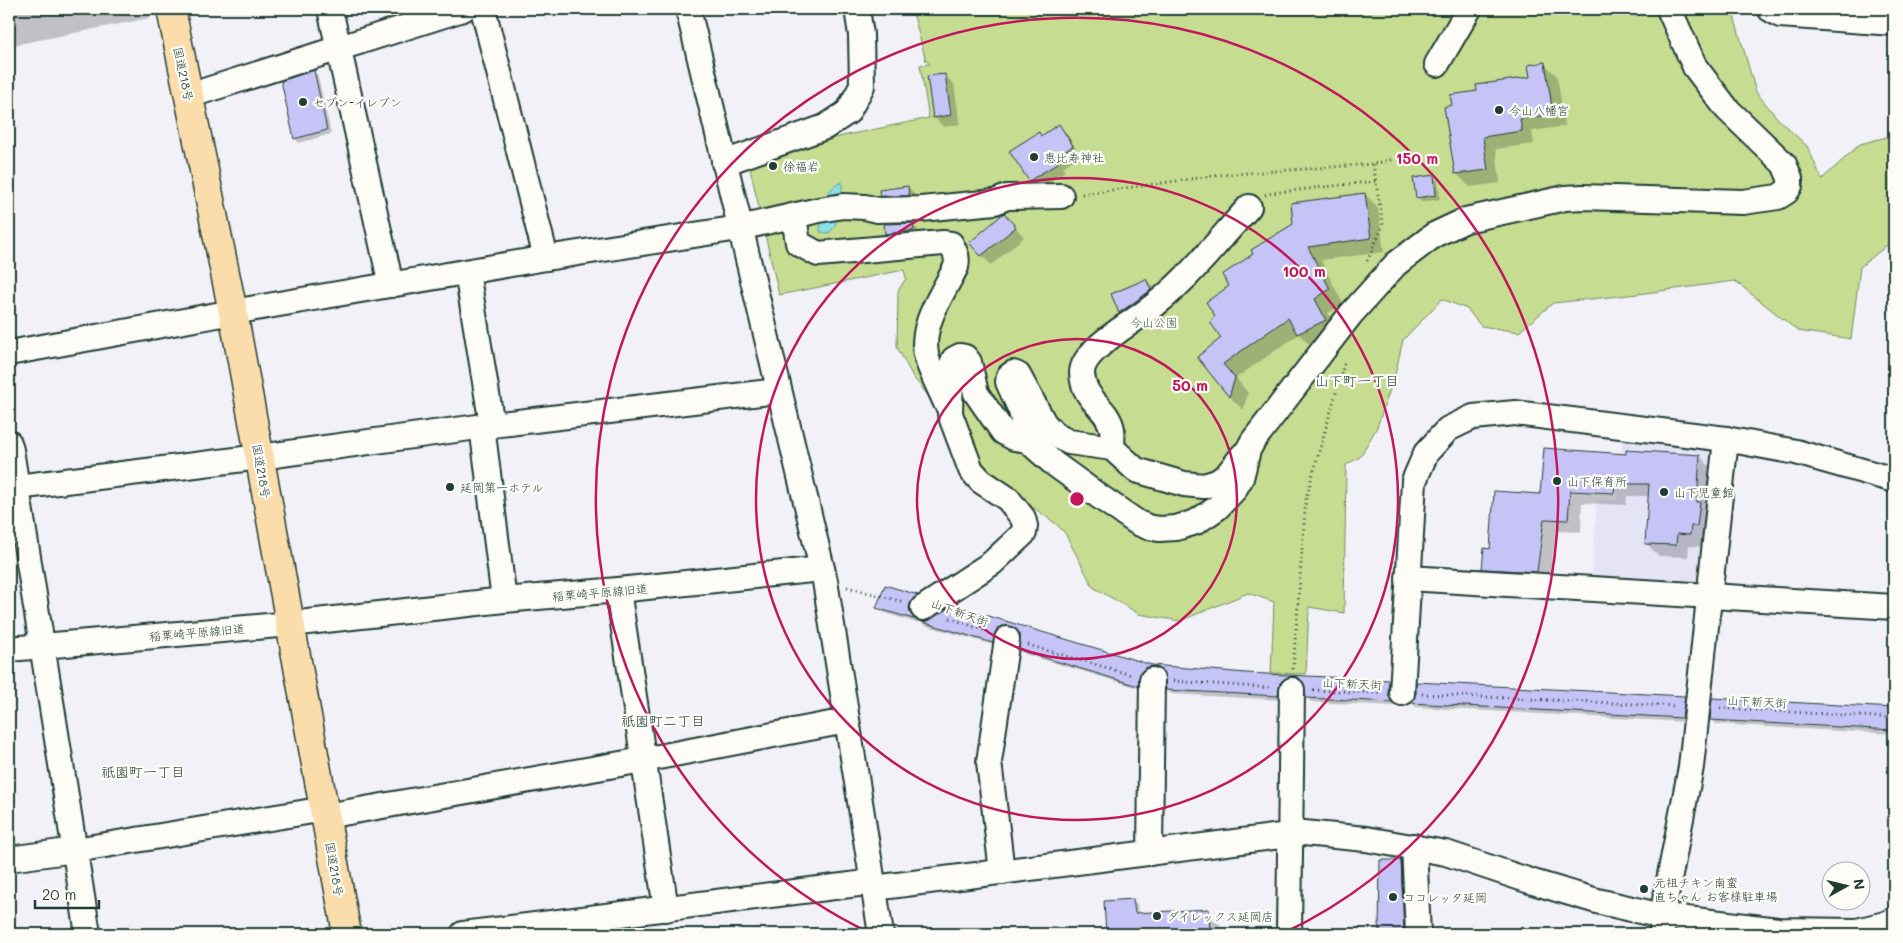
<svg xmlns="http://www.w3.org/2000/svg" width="1903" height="943" font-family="Mali,'Klee One',sans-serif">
<rect width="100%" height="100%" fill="#f2f1f7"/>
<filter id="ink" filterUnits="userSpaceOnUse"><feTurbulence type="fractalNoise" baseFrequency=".02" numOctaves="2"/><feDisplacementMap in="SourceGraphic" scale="10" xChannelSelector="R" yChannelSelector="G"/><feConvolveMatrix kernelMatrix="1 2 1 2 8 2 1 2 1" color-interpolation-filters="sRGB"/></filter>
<g filter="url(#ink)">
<path fill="#e5e4f7" d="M1623 432 1710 444 1714 450 1701 586 1591 580 1597 500H1617Z"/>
<path fill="#c5dc91" stroke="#728c62" d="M912 9H1732L1756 92 1778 119 1807 146 1822 179 1860 144 1894 135V244L1891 242 1860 267 1851 339 1798 331 1735 281 1638 294 1553 303 1519 332 1481 326 1467 309 1442 299 1403 340 1395 375 1377 427 1360 457 1346 465 1344 613 1309 607 1306 674 1271 673 1274 602 1248 593 1180 621 1139 614 1093 587 1065 533 1055 523 997 482 975 464 967 443 913 377 897 347 898 291 906 278 904 270 779 295 748 160 847 135 929 118 920 65 930 64 926 61Z"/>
<path fill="#8cdee4" stroke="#609e9e" d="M842 182C843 187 838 217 836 223 835 227 832 230 829 233L820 232C822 212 820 191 842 182Z"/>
<g fill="#0003">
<path d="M9 9H149L150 18 9 46Z"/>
<path d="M1544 64 1557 76 1565 126 1532 131 1534 144 1496 149 1500 183 1470 187 1457 174 1446 108 1453 106 1479 92 1531 78Z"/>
<path d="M314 72 318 76 331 134 299 143 295 138Z"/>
<path d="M944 75 954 84 960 124 944 127 934 117Z"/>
<path d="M1059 126 1067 134 1080 155 1063 167 1065 171 1038 189 1030 180 1011 151 1038 133 1042 137Z"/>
<path d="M1433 176 1438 181 1440 199 1422 202 1417 197Z"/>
<path d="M908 187 917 197 918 204 891 205 881 196Z"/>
<path d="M1365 194 1378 208 1384 252 1321 260 1343 304 1328 313 1339 334 1312 347 1299 334 1236 378 1248 393 1243 410 1230 397 1198 357 1222 338 1211 322Z"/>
<path d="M912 224 922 234 896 243 886 233Z"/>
<path d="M1013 224 1024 237 991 265 971 243Z"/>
<path d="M1146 280 1155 289 1160 300 1130 322 1120 313 1113 295Z"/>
<path d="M1627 455 1700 456 1712 469 1710 538H1703L1702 547 1689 546 1688 557 1659 556 1646 543 1650 496H1627L1626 505 1582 503 1581 532 1557 531 1549 584 1495 581 1483 568 1491 550 1541 495Z"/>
<path d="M885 586 917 596 921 600 913 613 917 623 882 612 878 608Z"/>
<path d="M953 607 1152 667 1246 674 1388 681 1393 686 1392 698 1396 706 1311 702 1307 697 1305 682 1298 680 1282 700 1171 694 1167 690 1164 672 1158 670 1142 689 1025 654 1020 650 1021 634 1015 629 1007 630 997 646 924 625 922 623 931 621Z"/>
<path d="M1417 695 1684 697 1689 702 1686 722 1416 707 1412 703Z"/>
<path d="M1713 699 1894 709V734L1716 724 1711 719Z"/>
<path d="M1381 862H1400L1419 880 1421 934H1381Z"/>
<path d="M1133 900 1137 904 1138 914 1209 910 1213 915V921L1216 920 1220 925 1222 934H1100H1108Z"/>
</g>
<g fill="#c6c4f6" stroke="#1f3d34">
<path d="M1545 62 1553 114 1520 119 1522 131 1483 137 1488 170 1455 174 1444 107 1452 105 1450 95 1477 91 1476 85 1530 77 1528 65Z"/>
<path d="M314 70 327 130 294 139 281 81Z"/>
<path d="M945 74 951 115 933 118 927 76Z"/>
<path d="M1059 124 1073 146 1055 158 1058 163 1029 181 1009 151 1039 132 1041 136Z"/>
<path d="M1434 175 1436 195 1416 198 1413 178Z"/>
<path d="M908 186 909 196H880L879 190Z"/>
<path d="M1365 193 1371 238 1308 247 1330 289 1315 299 1326 320 1297 334 1288 318 1223 364 1235 378 1229 397 1197 357 1221 338 1210 322 1215 316 1206 302 1229 286 1222 275 1253 254 1251 250 1293 224 1291 203Z"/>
<path d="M1004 213 1016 227 981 256 969 243Z"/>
<path d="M913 223 914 230 885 234 884 224Z"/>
<path d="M1146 279 1151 290 1119 313 1111 294Z"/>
<path d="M1544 448 1626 454V450L1700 455 1697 502H1700L1697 526H1691L1690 535 1677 534 1676 545 1645 544 1649 484H1615L1614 493 1570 491 1568 520 1544 519 1537 572 1482 569 1484 548 1490 549 1494 491 1540 494Z"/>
<path d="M885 585 918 595 911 601 909 608 911 615 917 620 876 608Z"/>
<path d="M952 605 1152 665 1246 673 1389 680 1388 693 1393 702 1306 698 1304 683 1299 678 1293 676 1286 678 1280 683 1278 696 1166 690 1164 674 1159 668 1153 666 1146 668 1140 673 1138 686 1019 650 1020 634 1016 629 1009 626H1002L997 630 993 643 919 621 924 622 930 620Z"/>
<path d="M1416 682 1685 696 1682 718 1410 703 1416 694Z"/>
<path d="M1712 698 1894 708V730L1710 720Z"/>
<path d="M1380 860H1401L1404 934H1379Z"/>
<path d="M1133 899 1135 913 1209 909 1210 934H1106L1104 901Z"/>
</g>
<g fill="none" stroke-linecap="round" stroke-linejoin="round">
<g stroke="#1f3d34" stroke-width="28">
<g id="minor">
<path d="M330 9 391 285"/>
<path d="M483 9 546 258"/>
<path d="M688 9 825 581 881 934"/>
<path d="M1770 9 1780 15 1894 23"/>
<path d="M1437 64 1469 9"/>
<path d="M188 96 463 9"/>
<path d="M724 163 825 127 848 112 862 86 861 35 857 9"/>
<path d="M794 216 798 243 818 254 943 243 951 244C956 253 958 258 956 267 942 295 918 327 927 359 932 374 940 389 946 403"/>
<path d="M467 272 492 425"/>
<path d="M9 353 233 312 546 258 739 228 819 210 843 206 865 207 877 210 921 209 995 202 1007 197 1061 196"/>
<path d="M482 426 504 600"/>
<path d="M1027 440 1021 411 1008 382 1009 376 1013 373 1018 375 1044 423 1055 435 1069 442 1112 448 1136 470 1184 484 1204 486 1217 482 1227 475 1243 455"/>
<path d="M9 443 11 450 88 934"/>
<path d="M1112 448C1112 442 1113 434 1112 429 1107 406 1083 401 1082 373 1082 351 1128 325 1144 313 1184 285 1216 243 1249 207"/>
<path d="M17 487 260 457 492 425 778 391"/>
<path d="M1408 578 1894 607"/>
<path d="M618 590 666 909"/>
<path d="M923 608 992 563 1024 533 1025 526 1023 518 1008 499 981 481 971 470 950 414 951 367 954 359 960 356 965 357 969 362 976 393 1003 432 1014 438 1027 440 1053 463 1100 497 1138 523 1148 527 1159 529 1176 528 1196 522 1217 508 1234 490 1241 478 1248 450 1253 441 1351 314 1396 264 1434 235 1466 220 1565 198 1582 197 1743 202 1778 197 1786 192 1790 186V178L1784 164 1727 109 1695 67 1669 9"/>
<path d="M9 649 290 624 504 600 618 590 822 569"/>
<path d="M1402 693 1414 481 1426 453 1448 429 1473 417 1515 413 1726 439 1796 452 1894 480"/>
<path d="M326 816 643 760 846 721"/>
<path d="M1414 846 1418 934"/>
<path d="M1150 853 1152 680"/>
<path d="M9 859 75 850 325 809"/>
<path d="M1002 872 989 762 1007 639"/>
<path d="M874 888 1304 833 1366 839 1446 853 1533 882 1597 901 1662 916 1778 930 1857 931 1885 924 1894 920"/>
<path d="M463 934 874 882"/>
<path d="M1289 934 1292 690"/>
<path d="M1662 934V916L1691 767 1726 439"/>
</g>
</g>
<g stroke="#1f3d34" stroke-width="31">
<path id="highway" d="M171 9 233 312 347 934"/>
</g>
<g stroke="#1f3d34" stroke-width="3" stroke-dasharray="1 4" stroke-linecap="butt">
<path d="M1082 194 1220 175 1373 164 1394 159"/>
<path d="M1265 195 1272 193 1376 181"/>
<path d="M1367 261 1383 226 1373 164"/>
<path d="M847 587 904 602"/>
<path d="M950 618 986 631"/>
<path d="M1028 645 1132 675"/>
<path d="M1293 669 1306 498 1345 361"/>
<path d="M1173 681 1271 688"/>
<path d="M1313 690 1381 693"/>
<path d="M1422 694 1676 706"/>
<path d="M1720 708 1894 718"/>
</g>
<use href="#minor" stroke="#fdfcf7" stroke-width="24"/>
<use href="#highway" stroke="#faddab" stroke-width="28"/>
</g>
</g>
<g fill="none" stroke="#c2185b" stroke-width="2.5">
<circle cx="1077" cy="499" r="160"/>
<circle cx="1077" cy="499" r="321"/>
<path d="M870 933A481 481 0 1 1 1284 933"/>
</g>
<g fill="#1f3d34" stroke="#fdfcf7" stroke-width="2">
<circle cx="303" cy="102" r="5"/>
<circle cx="1499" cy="110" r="5"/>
<circle cx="1034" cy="157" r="5"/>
<circle cx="773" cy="166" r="5"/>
<circle cx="1557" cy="481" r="5"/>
<circle cx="450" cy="487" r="5"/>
<circle cx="1664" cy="492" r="5"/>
<circle cx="1644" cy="889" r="5"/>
<circle cx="1393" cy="897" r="5"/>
<circle cx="1157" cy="916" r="5"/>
</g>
<g text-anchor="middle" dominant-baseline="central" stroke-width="4.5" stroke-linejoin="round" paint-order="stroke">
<g font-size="12" fill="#1f3d34" stroke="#fdfcf7">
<text transform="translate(184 74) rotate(78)">国道218号</text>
<text transform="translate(262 471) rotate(80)">国道218号</text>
<text transform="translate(600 592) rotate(-5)">稲葉崎平原線旧道</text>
<text transform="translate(960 612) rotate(20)">山下新天街</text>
<text transform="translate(197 632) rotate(-5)">稲葉崎平原線旧道</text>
<text transform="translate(1352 683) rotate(2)">山下新天街</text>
<text transform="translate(1757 701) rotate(3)">山下新天街</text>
<text transform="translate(335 869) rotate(80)">国道218号</text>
</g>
<g font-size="12" fill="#1f3d34" stroke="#fdfcf7" text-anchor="start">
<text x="313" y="102">セブン-イレブン</text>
<text x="1509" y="110">今山八幡宮</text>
<text x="1044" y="157">恵比寿神社</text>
<text x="783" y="166">徐福岩</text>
<text x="1567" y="481">山下保育所</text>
<text x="460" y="487">延岡第一ホテル</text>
<text x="1674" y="492">山下児童館</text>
<text x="1654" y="882">元祖チキン南蛮<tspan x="1654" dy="14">直ちゃん お客様駐車場</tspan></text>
<text x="1403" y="897">ココレッタ延岡</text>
<text x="1167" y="916">ダイレックス延岡店</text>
</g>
<g font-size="12" fill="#405d47" stroke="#fdfcf7">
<text x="1154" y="322">今山公園</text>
</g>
<g font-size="14" fill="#1f3d34" stroke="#fdfcf7">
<text x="1357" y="380">山下町一丁目</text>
<text x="663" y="720">祇園町二丁目</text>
<text x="143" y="771">祇園町一丁目</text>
</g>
</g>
<circle cx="1077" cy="499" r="8" fill="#c2185b" stroke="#fdfcf7" stroke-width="2.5"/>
<g font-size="15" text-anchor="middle" font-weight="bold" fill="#c2185b" stroke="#fdfcf7" stroke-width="4.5" stroke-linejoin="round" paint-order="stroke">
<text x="1417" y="164">150 m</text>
<text x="1304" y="277">100 m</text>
<text x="1190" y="391">50 m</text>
</g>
<rect width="1903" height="943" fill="none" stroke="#fdfcf7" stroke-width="30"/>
<rect x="15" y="15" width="1873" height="913" fill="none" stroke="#1f3d34" stroke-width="2" filter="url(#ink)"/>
<g transform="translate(1846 886) rotate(82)"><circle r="24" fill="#fdfcf7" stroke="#a4b0a9"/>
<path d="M0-4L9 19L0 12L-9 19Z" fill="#1f3d34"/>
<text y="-8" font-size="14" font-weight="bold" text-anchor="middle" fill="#1f3d34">N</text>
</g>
<path d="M35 900v8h64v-8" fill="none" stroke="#1f3d34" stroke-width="2.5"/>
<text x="42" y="900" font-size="15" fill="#1f3d34" stroke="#fdfcf7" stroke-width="4" paint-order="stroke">20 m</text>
</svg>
